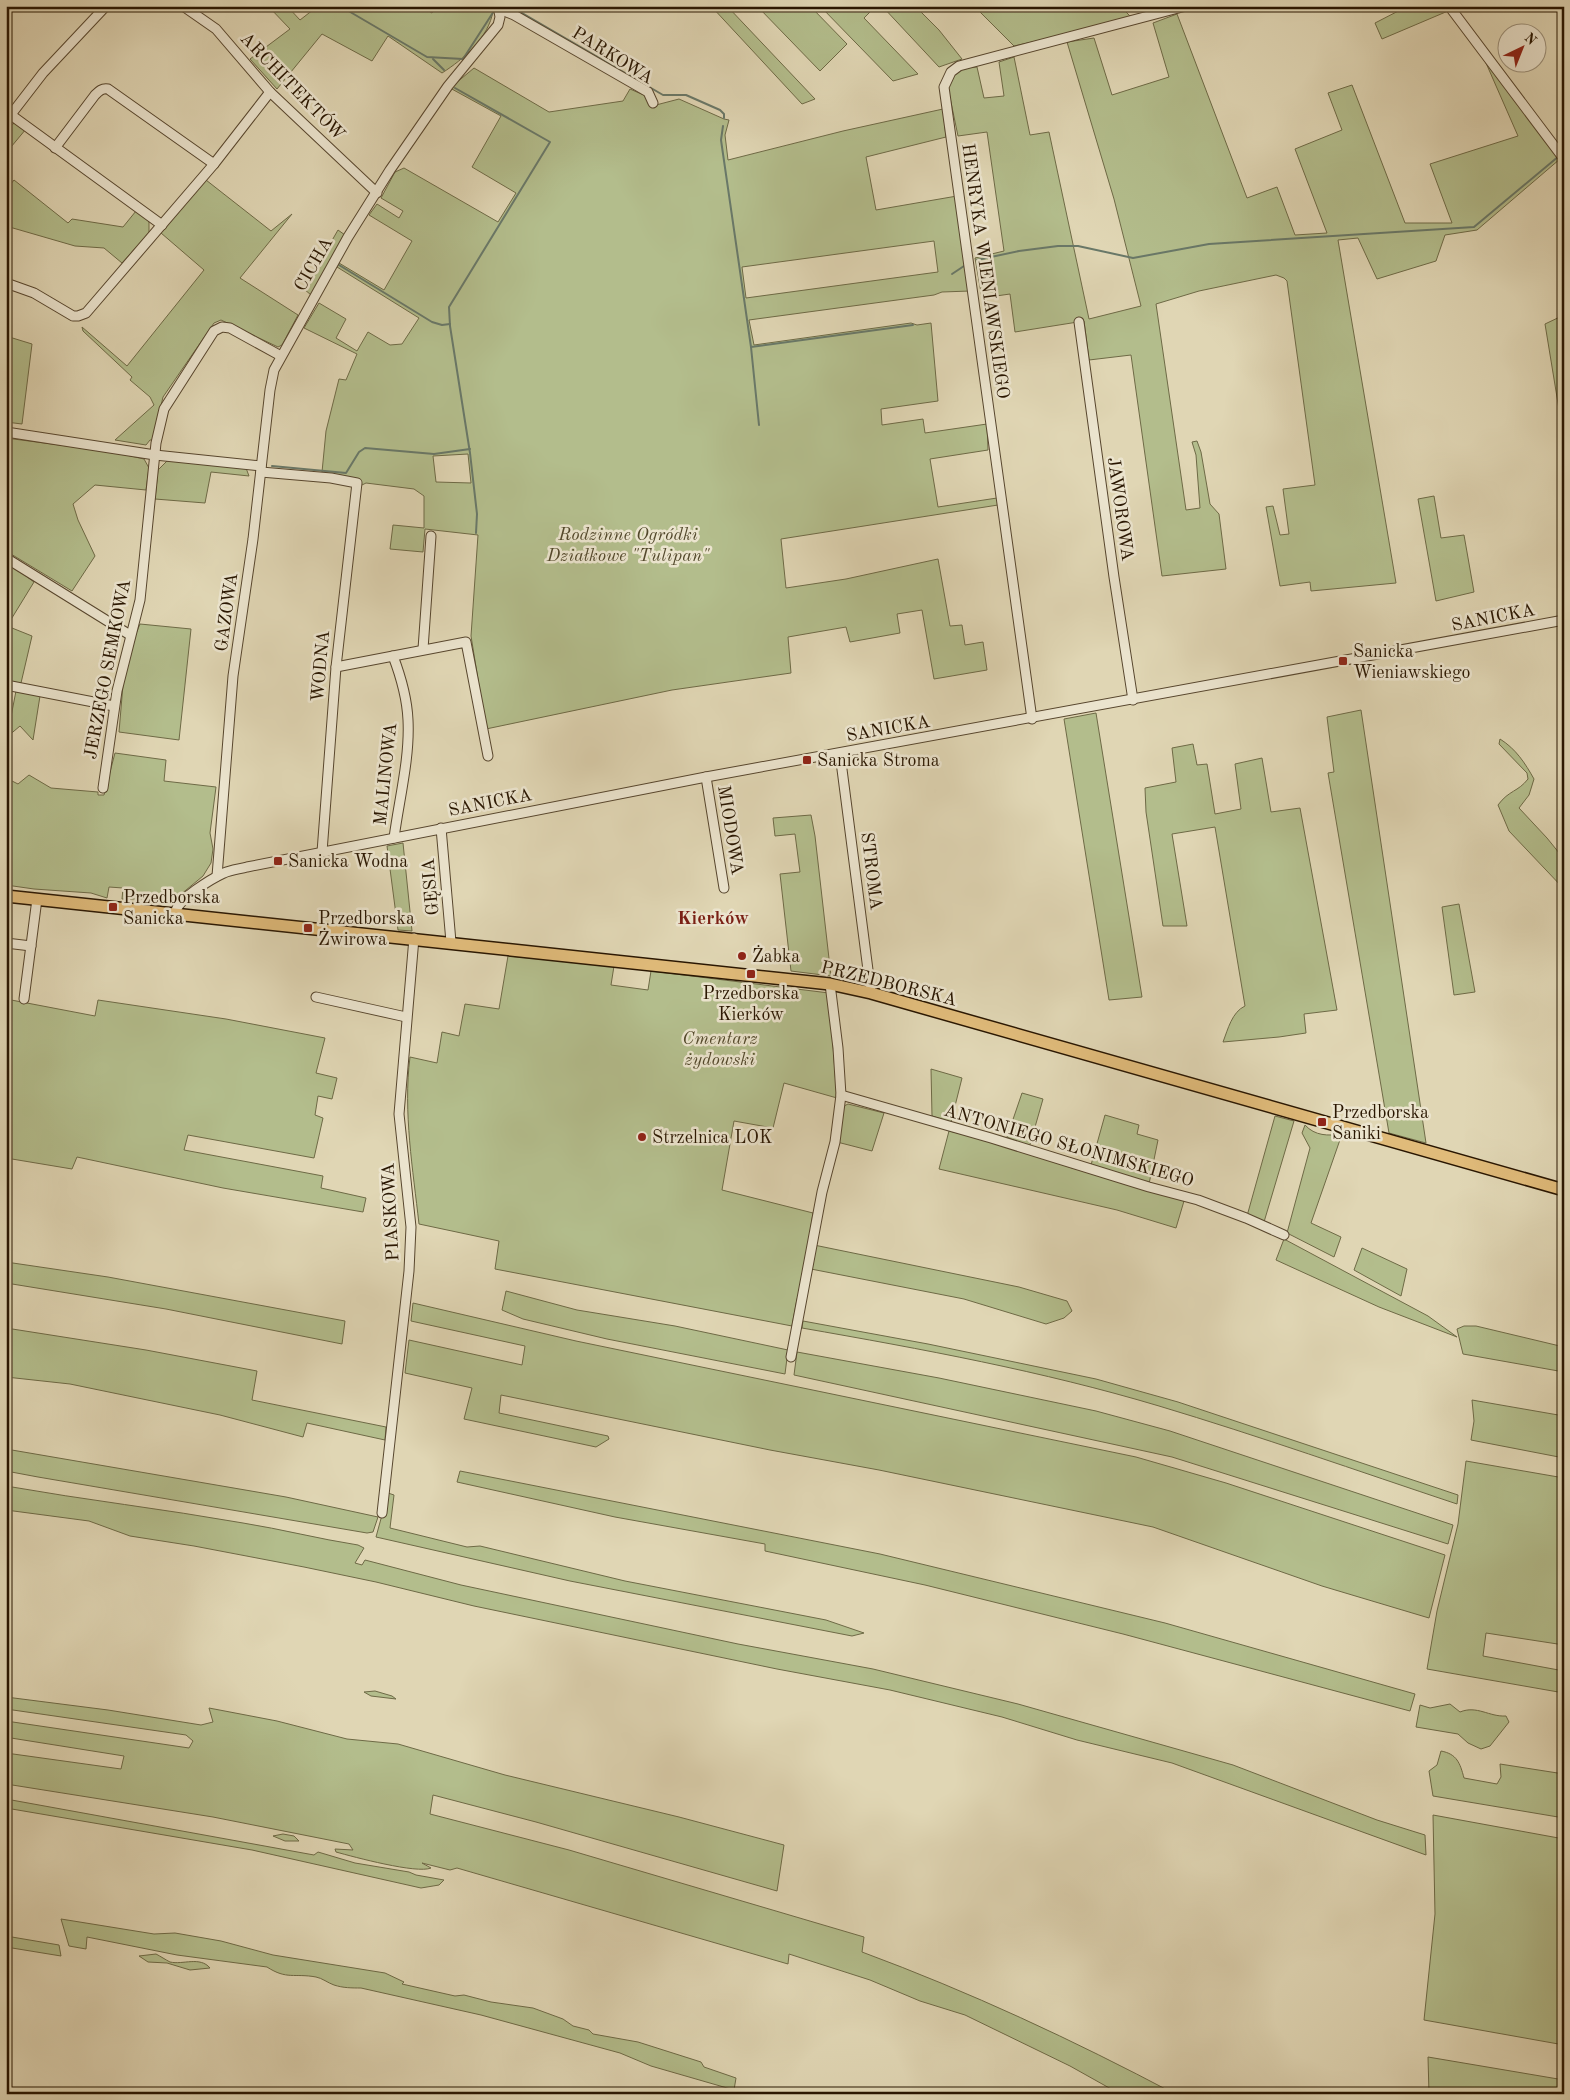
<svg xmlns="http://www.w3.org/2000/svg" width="1570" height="2100" font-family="'Old Standard TT',serif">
	<rect width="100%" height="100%" fill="#e0d6b4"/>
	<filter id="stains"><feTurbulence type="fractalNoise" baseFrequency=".004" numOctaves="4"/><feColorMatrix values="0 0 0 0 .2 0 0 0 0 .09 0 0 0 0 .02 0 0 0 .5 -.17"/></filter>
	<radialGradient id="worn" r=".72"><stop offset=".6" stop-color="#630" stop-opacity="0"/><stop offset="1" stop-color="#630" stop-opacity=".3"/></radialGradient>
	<!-- green -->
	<g fill="#b3bd8c" stroke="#6e6a46" fill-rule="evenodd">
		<path d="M 268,6 L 287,6 L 300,20 L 318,6 L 420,6 L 432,13 L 436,6 L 489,6 L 493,11 C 489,37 464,59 442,73 L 388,36 L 372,61 L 322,34 L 277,89 L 250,59 L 290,29 Z"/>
		<polygon points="711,6 727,6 815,99 802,104"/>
		<polygon points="757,6 810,6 847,44 820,71"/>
		<polygon points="820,6 876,6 864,18 918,74 893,81"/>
		<polygon points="882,6 915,6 939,30 962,59 939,67"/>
		<polygon points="974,6 1120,6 1131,17 1064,35 1014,46"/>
		<polygon points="1408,6 1444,6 1448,11 1382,39 1375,23"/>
		<polygon points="1177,14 1247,198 1277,187 1295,235 1327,233 1295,149 1342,130 1328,93 1352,85 1405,223 1452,223 1430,164 1518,136 1486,63 1560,159 1477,230 1445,235 1436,261 1377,279 1358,238 1338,240 1396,583 1311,591 1310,582 1280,586 1266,507 1273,506 1280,535 1289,534 1283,489 1315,485 1287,281 1284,278 1276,275 1199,291 1156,304 1186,510 1200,508 1196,455 1192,442 1197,441 1201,452 1210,504 1219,514 1226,569 1162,576 1131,355 1089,360 1084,321 1015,332 1010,294 982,298 975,258 1004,251 987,132 958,136 948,88 951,78 963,68 977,67 984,98 1004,96 999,62 1014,57 1030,135 1049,132 1089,319 1141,306 1114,199 1067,42 1094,38 1112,95 1169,77 1153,23"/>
		<path d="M 474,68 L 549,112 L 623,101 L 630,89 L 646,96 L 656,105 L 679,99 L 724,119 L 729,120 L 725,135 L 728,160 L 843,131 L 943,109 L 946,137 L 866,157 L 876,210 L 957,196 L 970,291 L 942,292 L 934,295 L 749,320 L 754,345 L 911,323 L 917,325 L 931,323 L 938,401 L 881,409 L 882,425 L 923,419 L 925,433 L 987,424 L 988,450 L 930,459 L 938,507 L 997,498 L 998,505 L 781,539 L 786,588 L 846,579 L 938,559 L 950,626 L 962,625 L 965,645 L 983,642 L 987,670 L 934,679 L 922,610 L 897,614 L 900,633 L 850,642 L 846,627 L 788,637 L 791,673 L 672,690 L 486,729 L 471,636 L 478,535 L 425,529 L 423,552 L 390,549 L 393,525 L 424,528 L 424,496 L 414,489 L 366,483 L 362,485 L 358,480 L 322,472 L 326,431 L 339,379 L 346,380 L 357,354 L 304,328 L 319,303 L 346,319 L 336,338 L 357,351 L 368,332 L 390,345 L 402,344 L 419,318 L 337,267 L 339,263 L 384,290 L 412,241 L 369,215 L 377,204 L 399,218 L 403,211 L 381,198 L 395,172 L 404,168 L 498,222 L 516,193 L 472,167 L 501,116 L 450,88 ZM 934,241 L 938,272 L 746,298 L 742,267 ZM 468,454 L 471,483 L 436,482 L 433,456 Z"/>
		<polygon points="15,123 26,129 6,153 6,127"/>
		<polygon points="14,180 68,223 72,219 123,227 136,211 149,221 149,233 122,263 104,248 75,246 6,226 6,190"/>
		<polygon points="206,180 271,231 292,214 240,278 298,315 282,345 278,347 221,320 214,323 163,397 153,440 150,440 146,445 115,440 154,405 150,397 130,380 132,377 83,331 82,327 127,366 204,270 161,233"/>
		<polygon points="338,230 345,235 311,295 304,289"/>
		<polygon points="1564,315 1564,440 1545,324"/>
		<polygon points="6,336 32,344 22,424 6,422"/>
		<polygon points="6,438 113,452 144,459 149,468 146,490 95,485 73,504 78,520 95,556 72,591 6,551"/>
		<polygon points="177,460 246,468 249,476 211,472 205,503 155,499 158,470 167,461"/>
		<polygon points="1434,496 1441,538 1464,535 1474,592 1436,601 1418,499"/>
		<polygon points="6,561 34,582 7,626 32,636 21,683 6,681"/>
		<polygon points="140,624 191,629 179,740 119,732 124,673 131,646"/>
		<polygon points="16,691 40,696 33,740 20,726 7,737"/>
		<polygon points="1361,710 1426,1143 1389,1133 1328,773 1334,772 1327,717"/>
		<polygon points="1096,713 1142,997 1109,1000 1064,719"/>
		<path d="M 1500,739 C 1516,749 1525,763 1534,779 L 1529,795 L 1519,808 L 1547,838 L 1564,859 L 1564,889 L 1509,831 L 1498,805 C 1509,790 1518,792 1528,779 L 1527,773 L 1499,744 Z"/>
		<path d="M 1193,744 L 1197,765 L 1207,764 L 1215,814 L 1241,809 L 1235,764 L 1262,758 L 1271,812 L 1300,808 L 1337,1010 L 1304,1014 L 1306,1033 L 1279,1037 L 1223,1042 C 1228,1029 1232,1012 1245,1006 L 1215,827 L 1172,834 L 1187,926 L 1163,926 L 1146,812 L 1145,788 L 1176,782 L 1172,748 Z"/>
		<polygon points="115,753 166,760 164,781 216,787 210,833 213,849 211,863 203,876 180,895 167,899 122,899 123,888 109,887 107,898 91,893 34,889 6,885 6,778 18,784 29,775 51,788 98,792 98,795 104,795"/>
		<polygon points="811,815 815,836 831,976 791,971 780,874 800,872 795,834 775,836 773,818"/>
		<polygon points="403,843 412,931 398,930 387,846"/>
		<polygon points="1459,904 1475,992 1454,995 1442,907"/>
		<path d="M 508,956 L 614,966 L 611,985 L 648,990 L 651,971 L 829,993 L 837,1098 L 784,1083 L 773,1128 L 734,1121 L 722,1190 L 813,1213 L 801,1291 L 797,1299 L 792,1326 L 495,1269 L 499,1241 L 419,1224 C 413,1170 403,1112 410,1057 L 437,1063 L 442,1032 L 459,1036 L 465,1004 L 499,1009 Z"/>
		<polygon points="6,999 95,1016 98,1000 226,1019 325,1038 316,1073 337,1078 332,1099 318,1096 315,1115 323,1118 314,1158 188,1135 184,1150 323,1176 321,1188 366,1198 363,1212 223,1188 77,1157 72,1169 6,1158"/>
		<polygon points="931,1069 962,1078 951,1122 932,1116"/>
		<polygon points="1022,1093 1043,1099 1029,1148 1007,1137"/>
		<polygon points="848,1104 884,1113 872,1151 837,1142 844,1106"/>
		<polygon points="1105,1115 1139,1125 1137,1134 1158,1140 1149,1184 1091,1165"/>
		<polygon points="1275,1116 1294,1121 1264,1222 1247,1216"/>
		<path d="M 1305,1125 C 1315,1136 1328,1136 1342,1134 L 1311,1223 L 1341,1237 L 1334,1257 L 1287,1233 L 1310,1148 L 1302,1133 Z"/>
		<polygon points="949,1131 1000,1143 1072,1168 1106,1176 1184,1201 1176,1228 1117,1210 939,1169"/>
		<polygon points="1284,1239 1428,1316 1457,1337 1379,1307 1276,1260"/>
		<polygon points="814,1245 1019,1287 1067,1301 1072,1311 1064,1318 1046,1324 964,1299 811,1269"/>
		<polygon points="1362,1248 1407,1269 1401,1296 1354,1270"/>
		<polygon points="6,1262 108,1277 345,1321 342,1344 166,1309 6,1283"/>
		<polygon points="506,1291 577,1310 675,1326 788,1350 785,1374 607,1339 523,1319 502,1310"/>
		<polygon points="413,1303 576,1341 1136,1457 1226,1483 1445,1555 1429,1618 1322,1586 1153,1527 879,1470 770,1450 501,1395 499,1413 608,1436 609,1439 596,1447 464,1419 472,1388 405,1373 409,1340 522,1365 525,1346 411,1321"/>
		<path d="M 803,1321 L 928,1344 L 1096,1379 L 1178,1402 L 1458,1495 L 1457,1504 C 1358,1471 1259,1436 1159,1406 C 1042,1371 922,1349 802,1328 Z"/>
		<polygon points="1464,1326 1476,1326 1564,1347 1564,1372 1463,1354 1457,1329"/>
		<polygon points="6,1328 146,1350 257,1371 252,1400 386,1427 385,1440 307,1423 303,1437 220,1415 70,1384 6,1377"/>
		<polygon points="797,1352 939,1378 1096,1411 1170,1431 1453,1525 1448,1544 1172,1457 794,1375"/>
		<polygon points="1472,1400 1564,1416 1564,1458 1471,1440 1474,1421"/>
		<polygon points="6,1449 286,1497 378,1517 373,1532 367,1533 38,1477 6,1471"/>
		<polygon points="1466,1461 1564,1478 1564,1645 1486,1633 1483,1656 1564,1671 1564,1693 1427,1669 1437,1611 1458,1524"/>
		<polygon points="460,1471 880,1554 1165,1623 1415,1694 1410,1711 1123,1634 925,1585 765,1551 765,1544 615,1517 457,1482"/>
		<path d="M 6,1486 C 85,1500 164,1509 243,1523 C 281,1529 319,1539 358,1545 L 364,1548 L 355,1563 L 362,1565 L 365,1560 L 461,1585 L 738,1644 L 873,1669 L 1018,1704 L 1233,1765 L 1377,1820 L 1425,1835 L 1426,1855 L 1172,1763 L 1077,1740 L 1002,1717 L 890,1690 L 777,1669 L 474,1606 L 376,1582 L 304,1567 L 194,1546 L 130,1536 L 89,1521 L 6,1510 Z"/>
		<polygon points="388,1493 394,1495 390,1528 467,1547 480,1546 625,1581 826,1620 864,1633 852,1636 570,1581 376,1537"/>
		<polygon points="375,1691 392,1696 396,1699 371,1696 364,1692"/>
		<path d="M 6,1697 L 108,1710 L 201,1725 L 213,1722 L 209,1708 L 277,1721 L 347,1739 L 398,1744 L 505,1775 L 679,1817 L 784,1845 L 777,1891 L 536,1822 L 433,1795 L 430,1814 L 569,1850 L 864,1937 L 862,1952 C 970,1992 1073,2040 1175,2094 L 1120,2094 L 1070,2066 L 965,2015 L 920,2001 L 870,1980 L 789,1954 L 788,1964 L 457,1868 L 450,1870 L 422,1863 L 431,1868 C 417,1874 354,1857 336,1852 L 335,1849 L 353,1850 L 349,1844 L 213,1817 L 6,1784 L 6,1753 L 121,1769 L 124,1756 L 11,1738 L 6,1737 L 6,1721 L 189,1748 L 193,1741 L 186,1735 L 6,1709 Z"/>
		<path d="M 1450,1704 L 1460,1712 C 1477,1705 1489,1717 1506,1716 L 1509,1722 L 1490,1746 L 1481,1749 L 1468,1743 L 1458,1734 L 1416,1727 L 1420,1705 L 1430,1708 Z"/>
		<path d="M 1441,1751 C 1457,1754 1460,1763 1464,1778 L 1497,1784 L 1501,1777 L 1500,1764 L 1564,1774 L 1564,1818 L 1433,1796 L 1429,1771 L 1437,1765 Z"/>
		<polygon points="6,1799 314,1855 318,1852 355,1863 409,1872 416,1875 444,1880 439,1885 421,1888 252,1850 6,1808"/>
		<polygon points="1433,1815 1564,1839 1564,2045 1424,2020 1435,1914"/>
		<polygon points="283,1834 294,1836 299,1841 285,1841 273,1836"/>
		<path d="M 61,1919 L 154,1934 L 175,1933 L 221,1941 L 273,1955 L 385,1973 L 404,1982 L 402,1984 L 455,1996 L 464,1995 L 491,2002 L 533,2008 L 563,2019 L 573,2026 L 589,2030 L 593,2034 L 638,2042 L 701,2062 L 704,2067 L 736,2078 L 734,2090 L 651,2066 L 620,2053 L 481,2015 L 361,1988 C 352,1988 343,1988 334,1985 C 328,1983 322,1978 316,1977 C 294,1973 287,1980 267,1967 L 177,1955 L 87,1937 L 86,1949 L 69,1946 Z"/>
		<polygon points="6,1936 59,1945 61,1956 6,1947"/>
		<path d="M 156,1954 C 160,1956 166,1960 170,1962 C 183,1965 200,1956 210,1968 L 190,1970 L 167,1963 L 148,1962 L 139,1956 Z"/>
		<polygon points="1428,2057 1564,2080 1564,2094 1429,2094"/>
	</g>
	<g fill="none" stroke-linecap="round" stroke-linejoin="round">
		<!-- stream -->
		<g stroke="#697868" stroke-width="2">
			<polyline points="340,6 427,57 463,59 494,11"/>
			<polyline points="510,6 663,95 686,95 720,110 724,114 724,118"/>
			<polyline points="433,59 444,70"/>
			<polyline points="455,88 550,142 449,307 450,326 470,453 477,514 476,533"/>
			<polyline points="723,126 721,140 751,347 759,425"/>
			<polyline points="977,260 1019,251 1058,246 1078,246 1133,258 1209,244 1474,227 1559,156"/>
			<polyline points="339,265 432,322 442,325 450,324"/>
			<polyline points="952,274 967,264"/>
			<polyline points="751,347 913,325"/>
			<polyline points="272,466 346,473 359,452 365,448 434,454 470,449"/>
		</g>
		<defs>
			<g id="minor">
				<polyline points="183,6 216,29 270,92 377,193"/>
				<polyline points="1449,6 1564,159"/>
				<polyline points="499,9 514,15 648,92 653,103"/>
				<polyline points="11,115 162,225"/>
				<polyline points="6,121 43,73 106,6"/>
				<path d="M 55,148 L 95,95 C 99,91 102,88 108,89 L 214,164"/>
				<polyline points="6,283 34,293 73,316 78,316 86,313 214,164 270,92"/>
				<polyline points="1079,322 1114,577 1133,700"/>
				<polyline points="6,432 155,455 261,466"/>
				<polyline points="261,472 331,478 357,483 336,667 322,852"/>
				<polyline points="6,558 130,635"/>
				<polyline points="423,649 431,536"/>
				<path d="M 393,656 C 401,677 407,697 408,720 C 410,758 399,800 394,838"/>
				<polyline points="336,667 466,642 488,756"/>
				<polyline points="6,685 114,706"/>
				<path d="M 1032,719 C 1002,508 975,297 944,87 L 951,72 L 959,66 L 1186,6"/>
				<polyline points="840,754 871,993"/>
				<polyline points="706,777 724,888"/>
				<polyline points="103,788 117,691 140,600 156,443 164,409 214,331 222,327 230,328 281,356"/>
				<polyline points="441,828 451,942"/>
				<polyline points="217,876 233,676 253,539 270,390 274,370 348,237 390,170 448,86 498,25 500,17 498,6"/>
				<path d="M 175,913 C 178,899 211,879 224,873 C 231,870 240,869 247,867 L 706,777 L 1564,620"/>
				<polyline points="6,943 31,946"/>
				<polyline points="316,997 406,1017"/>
				<polyline points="24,999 37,899"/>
				<polyline points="841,1095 991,1138 1149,1187 1198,1200 1246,1218 1284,1235"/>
				<polyline points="791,1357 822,1192 835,1142 841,1095 838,1048 830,984"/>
				<polyline points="382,1513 409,1271 411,1227 399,1114 414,938"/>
			</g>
			<polyline id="major" points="6,896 830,984 871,993 1564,1190"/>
		</defs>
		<!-- minor casing -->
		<use href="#minor" stroke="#57462e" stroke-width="11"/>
		<!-- major casing -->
		<use href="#major" stroke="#291601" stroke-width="14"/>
		<!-- minor -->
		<use href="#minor" stroke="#ebe4ce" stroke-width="9"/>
		<!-- major -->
		<use href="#major" stroke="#e0bb7a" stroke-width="11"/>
	</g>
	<!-- markers -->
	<g fill="#8f2418" stroke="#ebe4ce" stroke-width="2">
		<rect x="1338" y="656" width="10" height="10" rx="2.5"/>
		<rect x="802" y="755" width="10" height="10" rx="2.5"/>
		<rect x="273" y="856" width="10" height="10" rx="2.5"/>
		<rect x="108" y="902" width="10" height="10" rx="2.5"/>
		<rect x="303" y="923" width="10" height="10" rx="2.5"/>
		<circle cx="742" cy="956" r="5"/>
		<rect x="746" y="969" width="10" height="10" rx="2.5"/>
		<rect x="1317" y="1117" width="10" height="10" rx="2.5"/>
		<circle cx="642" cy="1137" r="5"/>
	</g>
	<g text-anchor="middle" stroke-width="5" stroke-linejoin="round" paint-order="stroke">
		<!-- street labels -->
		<g font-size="18" fill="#291601" stroke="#ebe4ce">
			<text transform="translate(613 55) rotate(32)" y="6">PARKOWA</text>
			<text transform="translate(293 86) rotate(46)" y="6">ARCHITEKTÓW</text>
			<text transform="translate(313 264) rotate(-60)" y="6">CICHA</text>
			<text transform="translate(986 271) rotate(82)" y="6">HENRYKA WIENIAWSKIEGO</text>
			<text transform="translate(1121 509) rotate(82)" y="6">JAWOROWA</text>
			<text transform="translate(226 612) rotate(-82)" y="6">GAZOWA</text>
			<text transform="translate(1493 617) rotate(-11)" y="6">SANICKA</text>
			<text transform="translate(320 666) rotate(-85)" y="6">WODNA</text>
			<text transform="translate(107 669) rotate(-79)" y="6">JERZEGO SEMKOWA</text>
			<text transform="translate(888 728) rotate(-10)" y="6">SANICKA</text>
			<text transform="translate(385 774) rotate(-84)" y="6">MALINOWA</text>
			<text transform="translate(490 802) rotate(-11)" y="6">SANICKA</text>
			<text transform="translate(731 830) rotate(81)" y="6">MIODOWA</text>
			<text transform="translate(872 871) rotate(83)" y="6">STROMA</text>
			<text transform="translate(430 887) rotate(-95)" y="6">GĘSIA</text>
			<text transform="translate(889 983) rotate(14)" y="6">PRZEDBORSKA</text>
			<text transform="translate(1069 1145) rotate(16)" y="6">ANTONIEGO SŁONIMSKIEGO</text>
			<text transform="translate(390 1212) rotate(-93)" y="6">PIASKOWA</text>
		</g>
		<!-- park labels -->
		<g font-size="18" font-style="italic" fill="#52482b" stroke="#ebe4ce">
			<text x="628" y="540">Rodzinne Ogródki<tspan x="628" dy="21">Działkowe "Tulipan"</tspan></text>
			<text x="720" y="1044">Cmentarz<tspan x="720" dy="21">żydowski</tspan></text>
		</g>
		<!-- poi labels -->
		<g font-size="18" fill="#291601" stroke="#ebe4ce" text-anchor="start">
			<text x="1353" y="657">Sanicka<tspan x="1353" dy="21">Wieniawskiego</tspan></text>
			<text x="817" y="766">Sanicka Stroma</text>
			<text x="288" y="867">Sanicka Wodna</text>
			<text x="123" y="903">Przedborska<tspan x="123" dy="21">Sanicka</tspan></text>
			<text x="318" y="924">Przedborska<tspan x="318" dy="21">Żwirowa</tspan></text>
			<text x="752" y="962">Żabka</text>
			<text x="751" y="999" text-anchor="middle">Przedborska<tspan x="751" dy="21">Kierków</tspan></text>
			<text x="1332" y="1118">Przedborska<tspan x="1332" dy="21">Saniki</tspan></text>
			<text x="652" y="1143">Strzelnica LOK</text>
		</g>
		<!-- neighbourhood labels -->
		<g font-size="19" font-weight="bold" fill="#7a1f14" stroke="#ebe4ce">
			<text x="713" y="924">Kierków</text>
		</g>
	</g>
	<!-- margin -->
	<rect width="1570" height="2100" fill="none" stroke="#e0d6b4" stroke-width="25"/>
	<rect x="8" y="8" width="1555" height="2085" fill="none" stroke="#291601" stroke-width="2.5"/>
	<rect x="12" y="12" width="1545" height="2075" fill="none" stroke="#291601"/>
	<!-- north arrow -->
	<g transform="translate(1522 48) rotate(43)"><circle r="24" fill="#ebe4ce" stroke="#9d927c"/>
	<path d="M0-4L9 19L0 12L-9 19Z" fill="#8f2418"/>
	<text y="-8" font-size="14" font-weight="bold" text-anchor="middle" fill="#291601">N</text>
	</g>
	<rect width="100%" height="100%" filter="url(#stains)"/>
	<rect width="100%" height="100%" fill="url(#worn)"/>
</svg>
